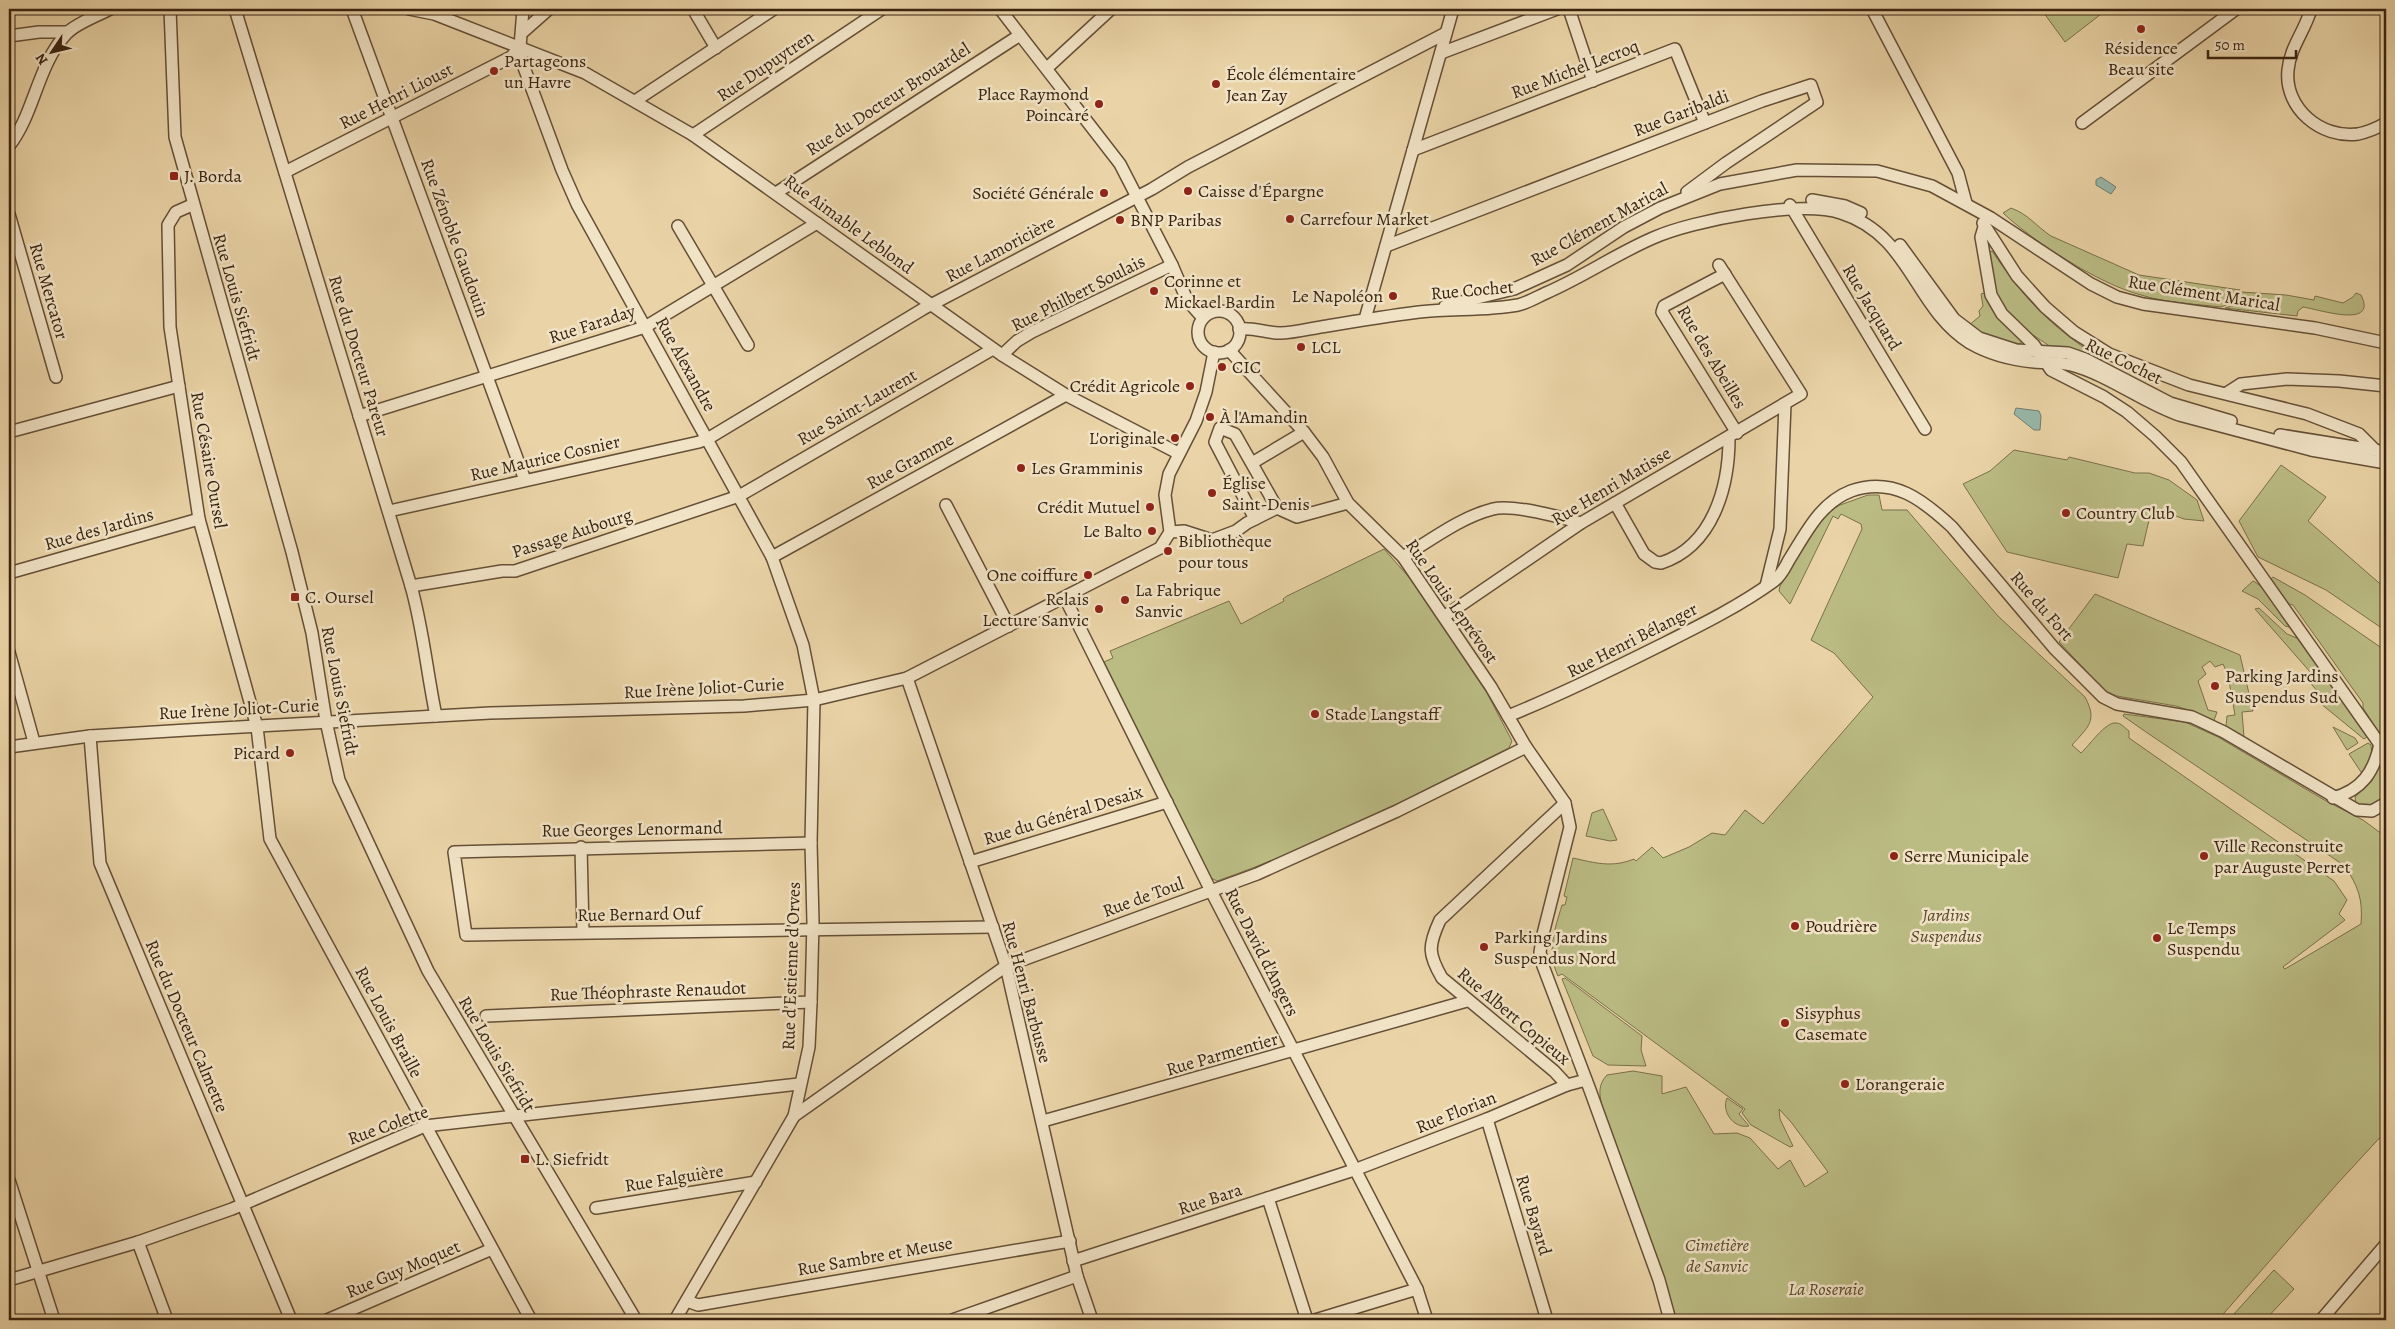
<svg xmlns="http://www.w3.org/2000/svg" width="2395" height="1329" font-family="Alegreya,serif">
	<rect width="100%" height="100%" fill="#ead4a7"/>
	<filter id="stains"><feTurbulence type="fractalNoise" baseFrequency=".004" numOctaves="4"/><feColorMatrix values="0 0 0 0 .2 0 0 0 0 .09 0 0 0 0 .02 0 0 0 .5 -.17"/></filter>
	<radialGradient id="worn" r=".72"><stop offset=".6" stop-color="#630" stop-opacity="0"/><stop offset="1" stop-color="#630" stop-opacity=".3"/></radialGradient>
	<!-- green -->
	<g fill="#bbbc84" stroke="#7a704a">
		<polygon points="2041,9 2092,9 2095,13 2101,9 2105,11 2065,42"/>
		<path d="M 2011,208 C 2028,214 2036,226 2051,236 L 2139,275 L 2240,290 L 2229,296 L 2233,302 L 2221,307 C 2195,304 2166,303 2141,295 C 2099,284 2034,242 2003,213 Z"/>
		<path d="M 1992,251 C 2025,300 2050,326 2101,359 L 2100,361 L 2051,347 L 2030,333 L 2004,309 L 1995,292 L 1988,253 Z"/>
		<path d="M 2241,292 L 2286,295 L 2314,300 L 2315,296 L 2343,303 L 2353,297 L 2356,293 L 2361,295 C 2378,329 2321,310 2303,307 L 2298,311 L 2297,316 L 2225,308 L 2239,304 L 2232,297 Z"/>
		<path d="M 1984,293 C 1990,313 2007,327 2022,341 L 2020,344 L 1998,340 L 1968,326 L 1980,316 L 1979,311 L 1983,306 L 1981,294 Z"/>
		<polygon points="2014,450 2067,460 2069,457 2135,473 2149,473 2169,480 2197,500 2204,521 2184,519 2152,507 2143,546 2127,544 2118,578 2007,552 1963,484 1990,471"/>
		<polygon points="2281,465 2326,497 2308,521 2386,589 2386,631 2326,590 2258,557 2239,521"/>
		<path d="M 1868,495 L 1879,495 L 1882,510 L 1907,510 L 1998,616 L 2085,697 C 2098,721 2088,727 2072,745 L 2081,753 C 2088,747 2106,721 2116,723 C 2121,723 2125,728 2129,731 L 2129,738 L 2334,881 L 2347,900 L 2339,914 L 2345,920 L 2283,967 L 2285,969 L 2361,924 C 2363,898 2358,887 2345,866 L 2146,732 L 2123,716 L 2124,714 L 2185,722 L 2218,737 L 2326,801 L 2363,820 L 2386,837 L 2386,1131 L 2337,1184 L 2218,1320 L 1676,1320 L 1665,1282 L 1602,1106 C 1599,1093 1598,1085 1607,1075 L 1633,1071 L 1662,1076 L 1662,1094 L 1686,1087 L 1714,1134 L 1737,1133 L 1750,1138 L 1778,1169 L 1790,1160 L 1805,1187 L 1828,1172 L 1791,1122 L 1779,1109 L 1780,1119 L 1793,1146 L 1790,1147 L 1751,1125 L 1742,1113 L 1745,1109 L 1562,974 L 1558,976 C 1546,951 1555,929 1562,905 L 1565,905 L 1567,897 L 1564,896 L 1573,858 C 1595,863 1612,868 1634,859 L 1636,861 L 1652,847 L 1663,858 L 1689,847 L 1712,833 L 1725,835 L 1745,810 L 1763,824 L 1873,697 L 1834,653 L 1811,640 L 1862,529 L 1861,524 L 1841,514 L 1838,519 L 1833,516 L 1790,604 L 1779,591 L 1780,586 L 1825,514 L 1840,505 Z"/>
		<path d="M 1384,549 L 1414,583 L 1487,693 L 1512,741 L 1509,748 C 1414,795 1318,846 1217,881 L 1211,878 L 1104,662 L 1113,658 L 1110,651 L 1229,601 L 1241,624 L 1284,601 L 1283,599 L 1287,596 Z"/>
		<polygon points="2273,577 2305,595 2386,651 2386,743 2363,708 2363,703 2293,605 2289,604 2271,579"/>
		<path d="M 2253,581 C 2262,584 2288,618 2289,627 L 2285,626 L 2258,599 L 2242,591 Z"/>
		<polygon points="2095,594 2240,655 2253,711 2242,712 2244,737 2226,726 2227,716 2235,715 2228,675 2223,664 2215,667 2210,661 2202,667 2206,674 2198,681 2208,710 2217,712 2213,723 2200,718 2200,714 2176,706 2117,696 2105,691 2059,642"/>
		<polygon points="2259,608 2287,634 2299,639 2367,737 2364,739 2320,703 2325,700 2306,678 2311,673 2255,609"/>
		<polygon points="2333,727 2355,738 2358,743 2347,750"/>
		<polygon points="2368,743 2371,745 2372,755 2363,775 2349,754"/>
		<polygon points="2381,759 2386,765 2386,797 2370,807 2356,804 2355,797 2372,781"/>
		<polygon points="1603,809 1617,840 1610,841 1586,836 1592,813"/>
		<polygon points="1565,978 1642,1036 1641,1050 1646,1066 1608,1065 1593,1056 1562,979"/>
		<path d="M 1727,1098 L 1743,1109 L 1739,1114 L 1749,1126 C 1734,1129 1721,1112 1727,1098 Z"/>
		<polygon points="2274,1270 2294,1289 2265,1320 2239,1320 2233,1315"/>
	</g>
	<!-- water -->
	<g fill="#98b8ab" stroke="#727c6d">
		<polygon points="2101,177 2116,187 2111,194 2096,185 2096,180"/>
		<polygon points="2016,408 2039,411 2041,416 2040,430 2034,430 2014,414"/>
	</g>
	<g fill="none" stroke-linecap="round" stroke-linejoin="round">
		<defs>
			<g id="minor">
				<polyline points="170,9 175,137 292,552 312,633 326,721 339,780 428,971 636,1320"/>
				<path d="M 235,9 L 411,586 C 423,628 427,673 436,716"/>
				<polyline points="352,9 525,480"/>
				<polyline points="409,9 434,14 585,73 693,135 1002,355 1066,395 1178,453"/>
				<polyline points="523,9 520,47 522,62 562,170 577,204 772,557 803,645 814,700 811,843 813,922 811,1002 809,1047 794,1116 675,1320"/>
				<polyline points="693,9 716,48"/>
				<polyline points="1000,9 1120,164 1172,265 1187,300 1203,318"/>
				<polyline points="1569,9 1593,81"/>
				<polyline points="1872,9 1958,173 1966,203"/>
				<path d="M 2311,9 C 2305,31 2290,47 2288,70 C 2284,108 2321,139 2358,134 C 2368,132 2377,128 2386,123"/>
				<polyline points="523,32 549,9"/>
				<polyline points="9,36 39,32 68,32"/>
				<polyline points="1441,53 1557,9"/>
				<polyline points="1047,68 1111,9"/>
				<polyline points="635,101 774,9"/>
				<polyline points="2082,123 2236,9"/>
				<polyline points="693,135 882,9"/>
				<path d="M 9,146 C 35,113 37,65 67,33 C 77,23 97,16 110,9"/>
				<polyline points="1413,150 1675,49 1705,123"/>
				<polyline points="285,172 511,57 520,47"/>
				<polyline points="776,193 1020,35"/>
				<polyline points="1812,200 1845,206 1861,213"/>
				<polyline points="192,205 176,212 168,225 170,327 199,519 257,727 270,839 531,1320"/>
				<polyline points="1790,205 1925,429"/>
				<polyline points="9,214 56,377"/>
				<polyline points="1983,223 2017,276 2045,307 2074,332 2109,354 2189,385 2307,414 2359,434 2374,449"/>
				<polyline points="678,226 748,345"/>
				<polyline points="1984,227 1981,237 1991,295 2002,314 2034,345 2051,370 2104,397 2127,412 2155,436 2181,462 2386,753"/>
				<polyline points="1900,245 1954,319 1979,338 2016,350 2068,353 2085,359 2170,403 2231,421"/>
				<polyline points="1386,246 1762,101 1811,85 1817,102 1726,163 1687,192"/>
				<polyline points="1725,274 1664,306 1662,312 1737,433"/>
				<polyline points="1445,306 1514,289 1567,265 1624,227 1660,208 1720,184 1797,170 1877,171 1932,186 1991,218 2091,284 2117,297 2143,304 2315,328 2386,343"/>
				<circle cx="1219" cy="332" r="21"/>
				<polyline points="1365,319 1453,9"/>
				<path d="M 1239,329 C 1254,327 1266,333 1280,333 C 1295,333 1312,328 1327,326 C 1357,321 1388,316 1419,312 C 1452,308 1485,311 1518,305 C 1527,303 1537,297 1546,293 C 1583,277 1616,254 1653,238 C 1693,220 1800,200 1841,213 C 1911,235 1914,308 1970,343 C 1989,354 2012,360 2034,362 C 2046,363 2059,362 2071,365 C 2109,375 2142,402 2179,415 L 2311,450 L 2386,463"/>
				<polyline points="1229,350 1304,432 1323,457 1348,503 1403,557 1491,687 1526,747 1565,803 1570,827 1543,934 1540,952 1543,966 1590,1090 1659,1280 1670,1320"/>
				<polyline points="1002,355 1017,341 1032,332 1172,265"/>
				<polyline points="2227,393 2241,384 2287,379 2339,381 2386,386"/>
				<polyline points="359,416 645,327 817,223"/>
				<polyline points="9,432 179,386"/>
				<polyline points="2280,435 2386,452"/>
				<polyline points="1252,463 1304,432"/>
				<path d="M 1615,503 L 1644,554 L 1655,562 L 1661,563 C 1713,546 1729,487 1729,438"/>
				<polyline points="946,505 1009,626"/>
				<polyline points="1277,508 1297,517 1348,503"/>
				<polyline points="389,511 699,442 709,438 923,309 1152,189 1188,167 1446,33"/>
				<polyline points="1255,519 1215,442 1220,428 1235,434 1277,508"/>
				<polyline points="1170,532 1184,531 1212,540 1236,531 1247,523 1277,508"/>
				<polyline points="772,557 1066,395"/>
				<path d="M 1403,557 C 1431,540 1461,517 1493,509 C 1512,504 1561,517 1581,523"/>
				<polyline points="9,573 199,519"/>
				<polyline points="411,586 502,571 515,571 739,496 993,349"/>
				<polyline points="1766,586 1780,529 1785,404"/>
				<polyline points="1065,598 1211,891 1417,1289 1427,1320"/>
				<polyline points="1445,616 1581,523 1801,394 1719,265"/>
				<polyline points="9,652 34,742"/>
				<polyline points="907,678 1006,966 1077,1276 1092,1320"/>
				<path d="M 1508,716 C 1560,695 1609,671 1659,646 C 1699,626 1738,607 1774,581 C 1781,576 1785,567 1789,560 C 1806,533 1820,503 1851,491 C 1893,476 1923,500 1952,527 L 2054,648 L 2103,697 L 2117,704 L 2192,717 L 2224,732 L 2357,810 L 2372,811 L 2386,803"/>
				<polyline points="90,736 100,863 291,1320"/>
				<polyline points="9,747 90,736 187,730 490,713 744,706 814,700 907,678 1160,548 1170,532 1165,495 1169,474 1196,421 1206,392 1214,352"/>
				<path d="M 2333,798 C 2362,790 2374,772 2380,744"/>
				<path d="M 1565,803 L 1440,920 C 1428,946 1428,954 1442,978 L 1554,1071 L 1567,1085 L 1586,1080"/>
				<polyline points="811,843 454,852 466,935 993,927"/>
				<polyline points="581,847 583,932"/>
				<polyline points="970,862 1167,802"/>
				<polyline points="486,1016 811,1002"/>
				<polyline points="794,1116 1006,966 1257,874 1397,811 1526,747"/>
				<polyline points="1487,1119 1547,1320"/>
				<polyline points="1043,1121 1467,1001"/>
				<polyline points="9,1180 54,1320"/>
				<polyline points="1268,1198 1307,1320"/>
				<polyline points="596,1208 756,1182"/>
				<polyline points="138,1242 167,1320"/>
				<polyline points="1073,1261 1357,1169 1487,1119 1567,1085"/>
				<polyline points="9,1280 138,1242 232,1209 425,1126 799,1084"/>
				<polyline points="687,1301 698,1305 1070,1241"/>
				<polyline points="327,1320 492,1249"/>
				<polyline points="952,1320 1077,1276"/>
				<polyline points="1315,1320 1417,1289"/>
				<polyline points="2321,1320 2386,1244"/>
			</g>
		</defs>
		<!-- minor casing -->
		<use href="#minor" stroke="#654f36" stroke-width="14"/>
		<!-- minor -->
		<use href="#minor" stroke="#f1e3c6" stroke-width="11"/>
	</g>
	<!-- markers -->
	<g fill="#8f2418" stroke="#f1e3c6" stroke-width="2">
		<circle cx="2141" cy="29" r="5"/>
		<circle cx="494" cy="71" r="5"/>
		<circle cx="1216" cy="84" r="5"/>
		<circle cx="1099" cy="104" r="5"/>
		<rect x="169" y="171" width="10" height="10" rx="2.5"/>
		<circle cx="1188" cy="191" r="5"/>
		<circle cx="1104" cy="193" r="5"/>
		<circle cx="1290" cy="219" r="5"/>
		<circle cx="1120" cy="220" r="5"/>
		<circle cx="1154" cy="291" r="5"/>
		<circle cx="1393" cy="296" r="5"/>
		<circle cx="1301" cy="347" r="5"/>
		<circle cx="1222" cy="367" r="5"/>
		<circle cx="1190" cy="386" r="5"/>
		<circle cx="1210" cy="417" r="5"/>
		<circle cx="1175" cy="438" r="5"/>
		<circle cx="1021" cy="468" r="5"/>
		<circle cx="1212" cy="493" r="5"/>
		<circle cx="1150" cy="507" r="5"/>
		<circle cx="2066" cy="513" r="5"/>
		<circle cx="1152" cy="531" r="5"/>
		<circle cx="1168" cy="551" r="5"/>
		<circle cx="1088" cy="575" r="5"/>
		<rect x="290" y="592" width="10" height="10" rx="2.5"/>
		<circle cx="1125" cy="600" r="5"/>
		<circle cx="1099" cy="609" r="5"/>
		<circle cx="2215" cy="686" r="5"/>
		<circle cx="1315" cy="714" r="5"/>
		<circle cx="290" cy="753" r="5"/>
		<circle cx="1894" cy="856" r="5"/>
		<circle cx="2204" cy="856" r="5"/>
		<circle cx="1795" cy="926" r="5"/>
		<circle cx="2157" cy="938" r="5"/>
		<circle cx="1484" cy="947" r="5"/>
		<circle cx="1785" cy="1023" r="5"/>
		<circle cx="1845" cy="1084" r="5"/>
		<rect x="520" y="1154" width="10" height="10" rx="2.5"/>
	</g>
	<g text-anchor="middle" stroke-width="5" stroke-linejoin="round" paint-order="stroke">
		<!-- poi labels -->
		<g font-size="18" fill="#392310" stroke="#f1e3c6" text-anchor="start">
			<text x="2141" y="54" text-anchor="middle">Résidence<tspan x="2141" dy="21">Beau site</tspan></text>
			<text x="504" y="67">Partageons<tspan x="504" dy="21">un Havre</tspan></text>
			<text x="1226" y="80">École élémentaire<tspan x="1226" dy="21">Jean Zay</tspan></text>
			<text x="1089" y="100" text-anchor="end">Place Raymond<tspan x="1089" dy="21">Poincaré</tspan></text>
			<text x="184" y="182">J. Borda</text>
			<text x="1198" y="197">Caisse d'Épargne</text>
			<text x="1094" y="199" text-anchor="end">Société Générale</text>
			<text x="1300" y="225">Carrefour Market</text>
			<text x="1130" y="226">BNP Paribas</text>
			<text x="1164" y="287">Corinne et<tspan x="1164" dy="21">Mickael Bardin</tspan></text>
			<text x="1383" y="302" text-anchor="end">Le Napoléon</text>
			<text x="1311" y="353">LCL</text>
			<text x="1232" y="373">CIC</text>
			<text x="1180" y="392" text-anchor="end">Crédit Agricole</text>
			<text x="1220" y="423">À l'Amandin</text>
			<text x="1165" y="444" text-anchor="end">L'originale</text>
			<text x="1031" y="474">Les Gramminis</text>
			<text x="1222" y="489">Église<tspan x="1222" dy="21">Saint-Denis</tspan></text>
			<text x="1140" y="513" text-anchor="end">Crédit Mutuel</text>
			<text x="2076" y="519">Country Club</text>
			<text x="1142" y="537" text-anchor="end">Le Balto</text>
			<text x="1178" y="547">Bibliothèque<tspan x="1178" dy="21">pour tous</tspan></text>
			<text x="1078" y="581" text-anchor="end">One coiffure</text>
			<text x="1135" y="596">La Fabrique<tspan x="1135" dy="21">Sanvic</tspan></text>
			<text x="305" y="603">C. Oursel</text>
			<text x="1089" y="605" text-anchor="end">Relais<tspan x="1089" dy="21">Lecture Sanvic</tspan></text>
			<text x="2225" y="682">Parking Jardins<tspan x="2225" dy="21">Suspendus Sud</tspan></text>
			<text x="1325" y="720">Stade Langstaff</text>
			<text x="280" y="759" text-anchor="end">Picard</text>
			<text x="2214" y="852">Ville Reconstruite<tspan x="2214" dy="21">par Auguste Perret</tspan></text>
			<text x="1904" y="862">Serre Municipale</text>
			<text x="1805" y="932">Poudrière</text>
			<text x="2167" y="934">Le Temps<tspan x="2167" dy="21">Suspendu</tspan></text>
			<text x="1494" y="943">Parking Jardins<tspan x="1494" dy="21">Suspendus Nord</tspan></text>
			<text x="1795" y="1019">Sisyphus<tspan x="1795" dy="21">Casemate</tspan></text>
			<text x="1855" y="1090">L'orangeraie</text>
			<text x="535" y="1165">L. Siefridt</text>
		</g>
		<!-- street labels -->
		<g font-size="18" fill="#392310" stroke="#f1e3c6">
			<text transform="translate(765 66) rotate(-34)" y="6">Rue Dupuytren</text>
			<text transform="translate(1575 69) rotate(-21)" y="6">Rue Michel Lecroq</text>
			<text transform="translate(396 96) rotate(-27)" y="6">Rue Henri Lioust</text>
			<text transform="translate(888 99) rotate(-33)" y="6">Rue du Docteur Brouardel</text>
			<text transform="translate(1681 113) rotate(-21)" y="6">Rue Garibaldi</text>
			<text transform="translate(849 224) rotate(36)" y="6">Rue Aimable Leblond</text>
			<text transform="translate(1599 224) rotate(-29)" y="6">Rue Clément Marical</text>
			<text transform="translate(455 238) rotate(70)" y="6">Rue Zénoble Gaudouin</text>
			<text transform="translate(1000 249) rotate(-28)" y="6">Rue Lamoricière</text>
			<text transform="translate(1472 290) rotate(-5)" y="6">Rue Cochet</text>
			<text transform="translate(49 291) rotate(74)" y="6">Rue Mercator</text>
			<text transform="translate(1078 293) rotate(-27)" y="6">Rue Philbert Soulais</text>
			<text transform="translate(2204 293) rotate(9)" y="6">Rue Clément Marical</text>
			<text transform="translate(237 297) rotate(74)" y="6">Rue Louis Siefridt</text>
			<text transform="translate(1872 307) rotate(59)" y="6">Rue Jacquard</text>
			<text transform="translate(592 324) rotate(-18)" y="6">Rue Faraday</text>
			<text transform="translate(359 356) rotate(73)" y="6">Rue du Docteur Pareur</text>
			<text transform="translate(1712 357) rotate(59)" y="6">Rue des Abeilles</text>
			<text transform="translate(2124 361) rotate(26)" y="6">Rue Cochet</text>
			<text transform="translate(686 364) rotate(61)" y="6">Rue Alexandre</text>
			<text transform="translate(857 407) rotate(-30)" y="6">Rue Saint-Laurent</text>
			<text transform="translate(545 458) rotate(-13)" y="6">Rue Maurice Cosnier</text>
			<text transform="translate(209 460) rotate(80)" y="6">Rue Césaire Oursel</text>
			<text transform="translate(910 461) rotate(-29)" y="6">Rue Gramme</text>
			<text transform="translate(1611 486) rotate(-31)" y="6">Rue Henri Matisse</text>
			<text transform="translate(99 529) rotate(-16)" y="6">Rue des Jardins</text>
			<text transform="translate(572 533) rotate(-18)" y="6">Passage Aubourg</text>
			<text transform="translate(1452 601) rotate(55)" y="6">Rue Louis Leprévost</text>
			<text transform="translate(2042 606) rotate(49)" y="6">Rue du Fort</text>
			<text transform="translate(1632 640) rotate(-27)" y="6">Rue Henri Bélanger</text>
			<text transform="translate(704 688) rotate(-3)" y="6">Rue Irène Joliot-Curie</text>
			<text transform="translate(340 691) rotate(79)" y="6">Rue Louis Siefridt</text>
			<text transform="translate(239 709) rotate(-3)" y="6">Rue Irène Joliot-Curie</text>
			<text transform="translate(1063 815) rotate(-17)" y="6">Rue du Général Desaix</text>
			<text transform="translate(632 829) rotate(-1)" y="6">Rue Georges Lenormand</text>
			<text transform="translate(1143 897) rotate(-20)" y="6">Rue de Toul</text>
			<text transform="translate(639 914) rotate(-1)" y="6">Rue Bernard Ouf</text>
			<text transform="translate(1262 952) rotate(63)" y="6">Rue David d'Angers</text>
			<text transform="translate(791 966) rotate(-88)" y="6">Rue d'Estienne d'Orves</text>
			<text transform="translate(648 991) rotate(-2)" y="6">Rue Théophraste Renaudot</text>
			<text transform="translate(1027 992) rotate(75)" y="6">Rue Henri Barbusse</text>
			<text transform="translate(1514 1016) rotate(40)" y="6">Rue Albert Copieux</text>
			<text transform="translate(389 1022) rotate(62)" y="6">Rue Louis Braille</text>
			<text transform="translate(187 1026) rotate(67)" y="6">Rue du Docteur Calmette</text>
			<text transform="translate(497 1054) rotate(59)" y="6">Rue Louis Siefridt</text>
			<text transform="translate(1222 1054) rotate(-16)" y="6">Rue Parmentier</text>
			<text transform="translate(1456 1112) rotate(-22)" y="6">Rue Florian</text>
			<text transform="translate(388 1125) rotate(-20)" y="6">Rue Colette</text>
			<text transform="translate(674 1178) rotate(-9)" y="6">Rue Falguière</text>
			<text transform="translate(1210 1199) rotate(-18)" y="6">Rue Bara</text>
			<text transform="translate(1534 1215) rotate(73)" y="6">Rue Bayard</text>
			<text transform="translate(875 1256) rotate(-10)" y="6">Rue Sambre et Meuse</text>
			<text transform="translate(403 1269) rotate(-23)" y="6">Rue Guy Moquet</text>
		</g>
		<!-- park labels -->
		<g font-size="18" font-style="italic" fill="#5a492d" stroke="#f1e3c6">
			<text x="1946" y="921">Jardins<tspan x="1946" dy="21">Suspendus</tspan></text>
			<text x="1717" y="1251">Cimetière<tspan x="1717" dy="21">de Sanvic</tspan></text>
			<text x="1826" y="1295">La Roseraie</text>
		</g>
	</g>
	<!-- margin -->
	<rect width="2395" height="1329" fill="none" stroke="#ead4a7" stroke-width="30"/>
	<rect x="10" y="10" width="2375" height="1309" fill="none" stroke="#392310" stroke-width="2.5"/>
	<rect x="15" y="15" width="2365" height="1299" fill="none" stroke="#392310"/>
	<!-- north arrow -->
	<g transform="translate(52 52) rotate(235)" stroke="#f1e3c6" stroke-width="4" paint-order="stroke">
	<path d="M0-4L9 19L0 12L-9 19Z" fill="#392310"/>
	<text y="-8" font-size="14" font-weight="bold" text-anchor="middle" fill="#392310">N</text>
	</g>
	<!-- scale -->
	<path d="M2208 50v8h88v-8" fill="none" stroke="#392310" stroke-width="2.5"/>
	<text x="2215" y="50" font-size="15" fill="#392310" stroke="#f1e3c6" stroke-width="4" paint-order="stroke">50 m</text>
	<rect width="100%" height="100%" filter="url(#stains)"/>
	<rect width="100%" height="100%" fill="url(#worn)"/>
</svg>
